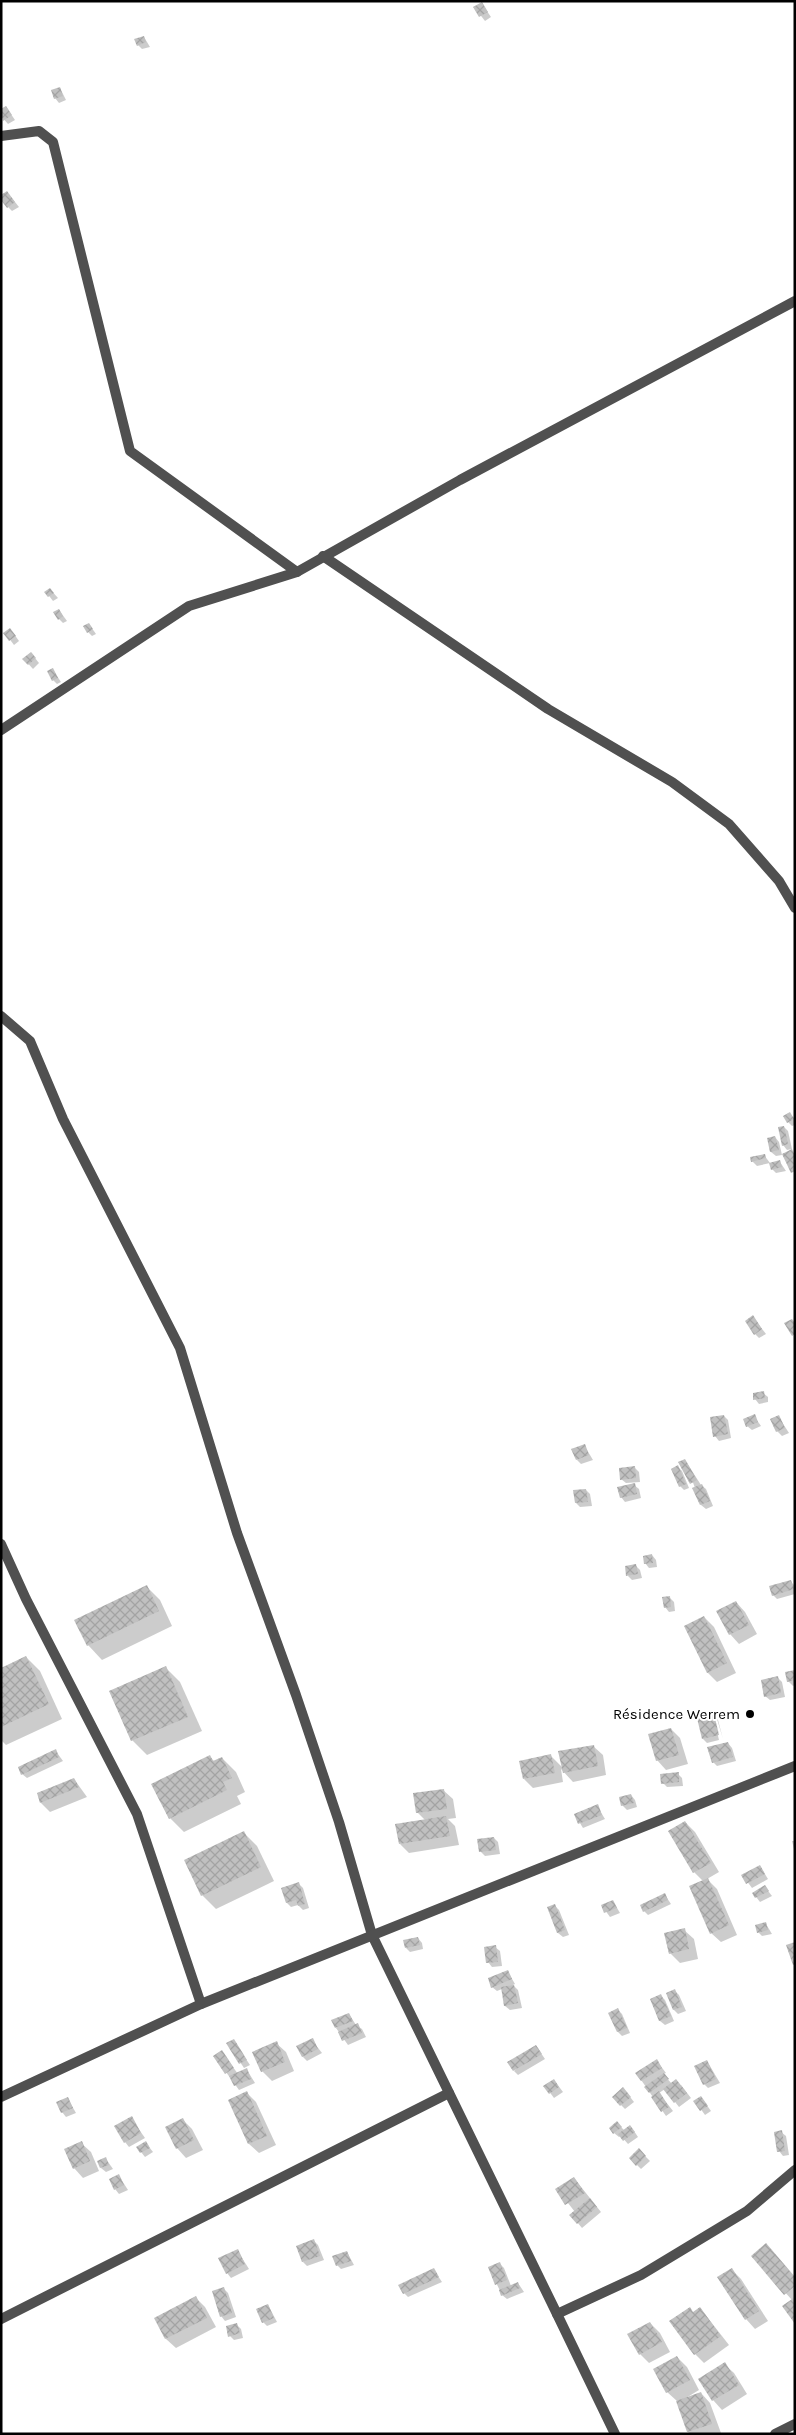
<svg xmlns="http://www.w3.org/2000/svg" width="796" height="2435" font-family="Karla,sans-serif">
	<defs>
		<pattern id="building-cross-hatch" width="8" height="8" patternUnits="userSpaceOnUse" patternTransform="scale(1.25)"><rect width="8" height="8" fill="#c0c0c0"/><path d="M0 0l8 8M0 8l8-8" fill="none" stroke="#a3a3a3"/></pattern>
	</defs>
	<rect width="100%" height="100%" fill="#fff"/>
	<!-- shadow -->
	<g fill="#0003">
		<polygon points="482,4 491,17 485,21 475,8"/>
		<polygon points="144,37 150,47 142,49 138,45"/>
		<polygon points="60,88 66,100 59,103 55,98"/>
		<polygon points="6,107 15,120 8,124 1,116 1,110"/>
		<polygon points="11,197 19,207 12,211 8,207"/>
		<polygon points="50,589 58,598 53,601 46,592"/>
		<polygon points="59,610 67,621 63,623 59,619"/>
		<polygon points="89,624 96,634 92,636 88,632"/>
		<polygon points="5,633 14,634 19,641 14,645"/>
		<polygon points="35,658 39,663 33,669 24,659"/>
		<polygon points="53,670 61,682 57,684 53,680"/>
		<polygon points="790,1114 795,1119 795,1125 792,1126 788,1122"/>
		<polygon points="784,1127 788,1131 792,1149 787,1150 783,1145"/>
		<polygon points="775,1137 779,1142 782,1155 776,1156 771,1152"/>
		<polygon points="764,1155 770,1163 757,1166 752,1161"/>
		<polygon points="780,1162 786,1171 776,1173 772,1169"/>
		<polygon points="753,1317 766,1334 759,1338 755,1334"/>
		<polygon points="763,1393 768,1397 768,1402 759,1404 755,1399"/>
		<polygon points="724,1416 728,1420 731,1438 719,1441 715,1436"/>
		<polygon points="754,1416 761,1426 752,1430 747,1426"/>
		<polygon points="778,1416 789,1433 782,1436 777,1431"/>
		<polygon points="584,1445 593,1460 581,1464 577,1460"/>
		<polygon points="685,1460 701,1485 706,1489 713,1506 706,1509 701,1505"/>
		<polygon points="678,1467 682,1471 689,1488 684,1490 680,1486"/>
		<polygon points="635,1468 639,1472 640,1482 626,1483 621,1479"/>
		<polygon points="634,1485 639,1489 641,1498 625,1502 621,1497"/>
		<polygon points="586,1490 590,1494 592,1506 580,1507 576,1503"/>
		<polygon points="652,1555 656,1560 657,1567 649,1568 645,1563"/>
		<polygon points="636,1566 640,1570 642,1578 632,1580 628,1576"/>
		<polygon points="791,1582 795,1586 795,1594 777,1599 773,1595"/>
		<polygon points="146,1586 160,1600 172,1626 102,1660 88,1645"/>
		<polygon points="669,1597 674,1602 675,1611 669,1612 665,1607"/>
		<polygon points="736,1602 745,1612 757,1634 739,1644 730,1634"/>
		<polygon points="704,1617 714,1627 736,1673 717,1682 708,1673 685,1626"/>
		<polygon points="26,1657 40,1671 62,1719 6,1745 1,1740 1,1669"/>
		<polygon points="166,1668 180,1682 202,1731 147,1755 132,1740 111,1692"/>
		<polygon points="795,1671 795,1685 793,1686 788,1681"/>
		<polygon points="778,1678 782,1682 785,1697 770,1700 765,1696"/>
		<polygon points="714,1715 718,1720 723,1739 717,1719 714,1719 719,1740 707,1743 703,1739"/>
		<polygon points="671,1729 680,1738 688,1764 666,1770 657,1760"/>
		<polygon points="728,1743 732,1748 736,1761 717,1766 713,1762"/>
		<polygon points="593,1746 603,1755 606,1775 573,1782 561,1769 563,1782 533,1788 524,1779 551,1756 563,1768"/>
		<polygon points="55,1750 63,1761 27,1778 22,1774"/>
		<polygon points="210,1757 215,1762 222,1758 236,1772 245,1792 237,1796 241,1804 184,1832 170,1818"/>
		<polygon points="678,1774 682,1778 683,1786 667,1787 663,1783"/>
		<polygon points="74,1779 87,1797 50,1812 41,1803 38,1794"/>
		<polygon points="443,1790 453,1799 456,1818 448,1819 455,1826 459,1845 409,1853 400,1844 425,1820 417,1812"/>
		<polygon points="631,1795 635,1800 637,1807 627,1810 622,1805"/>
		<polygon points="597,1806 605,1819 583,1828 575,1815"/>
		<polygon points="685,1822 695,1832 719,1872 707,1879 717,1889 737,1935 721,1942 711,1933 703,1881 694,1872"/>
		<polygon points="243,1832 257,1846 274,1881 216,1909 202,1895"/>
		<polygon points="494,1838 498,1842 500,1854 485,1856 481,1852"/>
		<polygon points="792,1841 795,1841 795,1850 794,1849"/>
		<polygon points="760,1866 768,1879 752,1888 743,1876"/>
		<polygon points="299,1884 303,1888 309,1908 303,1910 298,1905 291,1907 287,1903"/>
		<polygon points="765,1887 772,1896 760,1902 753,1893"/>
		<polygon points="665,1895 671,1904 648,1915 644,1911"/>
		<polygon points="613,1901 620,1913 610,1917 602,1906"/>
		<polygon points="554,1905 559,1910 569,1935 563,1937 558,1933"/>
		<polygon points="766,1924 772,1934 762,1936 758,1932"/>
		<polygon points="684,1930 694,1939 698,1959 680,1963 670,1953"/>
		<polygon points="418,1938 422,1943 423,1949 410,1952 406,1948"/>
		<polygon points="495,1947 500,1951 502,1966 492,1967 488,1962"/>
		<polygon points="508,1972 515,1984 513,1985 518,1990 522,2008 510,2010 505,2006 502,1989 497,1991 492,1987"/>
		<polygon points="675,1991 679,1995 686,2011 678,2014 674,2010 668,1993"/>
		<polygon points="661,1996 665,2000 674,2021 665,2025 660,2021 651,2000"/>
		<polygon points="618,2010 622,2014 630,2033 622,2036 618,2032"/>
		<polygon points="349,2014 356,2025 362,2029 366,2037 348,2045 336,2028"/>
		<polygon points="312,2040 322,2053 307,2061 303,2057"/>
		<polygon points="234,2041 250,2065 244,2068 228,2044"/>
		<polygon points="276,2043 286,2052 294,2071 272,2081 262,2071"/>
		<polygon points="536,2046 545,2059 518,2075 514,2071"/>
		<polygon points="222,2052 238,2074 247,2070 255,2083 239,2090 215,2057"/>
		<polygon points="657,2061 666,2073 663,2074 672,2084 681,2085 691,2098 679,2107 665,2089 659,2093 673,2111 666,2116 637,2074"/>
		<polygon points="707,2061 720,2083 708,2088 704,2084"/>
		<polygon points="554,2080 563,2092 554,2098 545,2086"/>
		<polygon points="247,2093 256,2102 276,2145 259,2153 249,2144 230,2101"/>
		<polygon points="627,2093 634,2102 625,2109 621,2105"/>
		<polygon points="701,2097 711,2111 705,2115 695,2101"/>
		<polygon points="68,2099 76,2113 66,2117 62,2112"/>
		<polygon points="131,2118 145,2138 129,2147 125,2142"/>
		<polygon points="183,2120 192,2129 203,2150 186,2158 177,2148"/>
		<polygon points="621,2127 625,2131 634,2131 638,2137 628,2144 621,2136 619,2137 614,2133"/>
		<polygon points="781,2132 786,2136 789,2155 783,2156 779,2151"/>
		<polygon points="81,2143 91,2152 99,2171 83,2178 74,2168"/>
		<polygon points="146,2143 153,2152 145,2157 141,2152"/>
		<polygon points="639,2150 650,2161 641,2169 630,2158"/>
		<polygon points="106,2159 113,2169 106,2172 101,2168"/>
		<polygon points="119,2176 128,2190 119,2194 115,2189"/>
		<polygon points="574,2178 601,2212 582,2228 571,2215 575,2212 557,2189"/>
		<polygon points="314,2241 318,2245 324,2260 307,2266 303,2262"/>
		<polygon points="237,2250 249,2269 231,2278 227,2273"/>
		<polygon points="347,2252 354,2265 341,2269 337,2265"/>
		<polygon points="752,2256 795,2277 795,2322 792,2300"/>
		<polygon points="500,2264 504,2268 511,2286 518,2283 524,2292 507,2299 502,2295 489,2268"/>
		<polygon points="434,2270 442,2282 408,2297 404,2293"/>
		<polygon points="732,2270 741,2279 768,2321 755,2329 746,2319"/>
		<polygon points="224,2289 228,2293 236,2317 225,2321 221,2316"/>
		<polygon points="196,2298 205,2307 216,2327 176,2348 166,2339 156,2318"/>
		<polygon points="268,2305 277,2322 267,2326 263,2322"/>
		<polygon points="700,2308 729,2345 704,2363 695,2354 694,2313"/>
		<polygon points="650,2323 660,2333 670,2352 649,2363 640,2354"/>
		<polygon points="237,2325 241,2329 243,2338 234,2340 230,2336"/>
		<polygon points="677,2357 687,2367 699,2390 686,2398 701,2393 710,2403 721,2433 690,2434 688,2432 677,2401 667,2392"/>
		<polygon points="724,2364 734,2373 747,2394 722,2410 713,2400 700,2379"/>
	</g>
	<!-- building -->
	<g fill="url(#building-cross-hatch)">
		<polygon points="482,2 488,12 479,17 473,7"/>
		<polygon points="144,36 146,42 137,46 134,39"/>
		<polygon points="60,87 63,96 54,99 51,90"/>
		<polygon points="6,106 12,115 3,121 1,109"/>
		<polygon points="7,191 15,202 7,208 1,200 1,195"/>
		<polygon points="50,588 54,593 48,597 44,592"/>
		<polygon points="59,609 63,616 58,620 53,612"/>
		<polygon points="89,623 93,629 87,633 83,626"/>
		<polygon points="10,628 16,636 9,641 3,633"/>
		<polygon points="31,652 36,658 28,665 22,659"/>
		<polygon points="53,668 58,678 52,681 47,671"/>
		<polygon points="790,1112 794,1119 787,1123 783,1116"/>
		<polygon points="784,1126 788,1144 782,1146 778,1127"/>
		<polygon points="775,1136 779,1150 770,1152 767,1138"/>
		<polygon points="792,1149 795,1156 795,1171 791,1173 782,1154"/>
		<polygon points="765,1154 766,1158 751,1162 750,1157"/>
		<polygon points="780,1160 782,1167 771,1170 769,1163"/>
		<polygon points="753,1315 762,1329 754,1335 745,1321"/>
		<polygon points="792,1319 795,1323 795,1334 792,1336 784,1323"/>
		<polygon points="764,1391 765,1398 753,1400 753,1393"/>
		<polygon points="755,1414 758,1422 746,1427 743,1419"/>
		<polygon points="724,1415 728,1434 713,1437 710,1417"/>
		<polygon points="779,1415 785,1428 776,1432 770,1419"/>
		<polygon points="585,1444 589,1455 576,1460 571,1449"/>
		<polygon points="685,1459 697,1480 690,1484 678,1462"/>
		<polygon points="678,1465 686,1484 679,1487 671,1469"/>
		<polygon points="635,1466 636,1478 620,1480 619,1468"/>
		<polygon points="635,1483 637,1494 620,1498 617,1487"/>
		<polygon points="702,1484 710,1501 700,1505 692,1488"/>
		<polygon points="586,1489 588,1502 575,1503 573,1490"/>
		<polygon points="652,1554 653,1563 644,1564 643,1556"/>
		<polygon points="636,1564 638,1574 626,1576 625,1566"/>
		<polygon points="791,1580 794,1589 772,1596 769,1586"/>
		<polygon points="147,1585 159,1611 87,1646 74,1620"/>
		<polygon points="670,1596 671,1607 664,1608 662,1597"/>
		<polygon points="736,1601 749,1625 729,1635 716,1611"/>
		<polygon points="704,1616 727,1663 707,1673 684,1626"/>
		<polygon points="26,1656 49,1704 1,1727 1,1668"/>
		<polygon points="166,1666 188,1717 131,1741 109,1691"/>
		<polygon points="795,1670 795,1680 787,1682 785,1672"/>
		<polygon points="778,1676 781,1693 764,1697 761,1680"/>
		<polygon points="714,1714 719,1735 702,1739 697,1718"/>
		<polygon points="671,1728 679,1755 656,1761 648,1734"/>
		<polygon points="728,1742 733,1757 712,1763 707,1747"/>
		<polygon points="594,1745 598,1766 563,1773 558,1751"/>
		<polygon points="56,1749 59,1757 21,1775 18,1767"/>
		<polygon points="551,1754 555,1773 523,1779 519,1761"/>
		<polygon points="210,1755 213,1761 222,1757 232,1778 223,1782 227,1790 169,1819 151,1784"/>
		<polygon points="679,1772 679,1782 661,1784 660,1774"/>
		<polygon points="74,1778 79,1787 40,1803 37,1793"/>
		<polygon points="444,1789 447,1809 416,1813 413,1793"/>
		<polygon points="631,1794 634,1803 621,1806 619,1797"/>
		<polygon points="598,1804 602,1815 578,1824 574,1814"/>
		<polygon points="446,1816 450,1836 399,1844 395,1824"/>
		<polygon points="685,1821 711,1863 693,1873 668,1831"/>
		<polygon points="244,1831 261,1867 201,1896 184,1860"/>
		<polygon points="494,1837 496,1850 479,1852 477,1839"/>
		<polygon points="760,1865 765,1874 746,1884 741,1875"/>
		<polygon points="708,1878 729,1925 710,1934 689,1886"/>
		<polygon points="299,1882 305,1904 298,1906 296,1900 286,1903 281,1888"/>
		<polygon points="765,1885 769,1891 755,1898 752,1893"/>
		<polygon points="665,1893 668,1900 643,1912 640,1905"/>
		<polygon points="613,1900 617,1908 604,1913 601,1905"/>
		<polygon points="555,1904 565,1930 557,1933 547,1907"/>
		<polygon points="766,1922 768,1930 757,1933 755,1925"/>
		<polygon points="685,1928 689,1949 669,1954 664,1933"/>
		<polygon points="418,1937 420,1945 405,1948 403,1940"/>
		<polygon points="795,1942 795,1964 793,1965 786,1945"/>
		<polygon points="496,1945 498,1962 486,1963 484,1947"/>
		<polygon points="508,1970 512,1979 491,1988 488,1978"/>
		<polygon points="514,1985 518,2003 504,2006 501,1987"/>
		<polygon points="675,1989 682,2007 673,2010 666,1993"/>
		<polygon points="661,1994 671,2016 659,2021 650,1999"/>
		<polygon points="618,2008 627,2028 617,2032 608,2013"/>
		<polygon points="349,2013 353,2021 335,2028 331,2020"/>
		<polygon points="358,2023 362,2033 342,2041 338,2032"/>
		<polygon points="313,2038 318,2049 302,2057 296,2046"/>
		<polygon points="234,2039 247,2060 239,2064 226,2043"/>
		<polygon points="277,2041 285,2062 261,2072 252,2052"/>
		<polygon points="536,2045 542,2054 513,2071 507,2062"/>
		<polygon points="222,2050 234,2068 225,2074 213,2056"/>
		<polygon points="657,2059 662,2068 641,2081 635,2073"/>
		<polygon points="707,2060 716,2079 703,2085 694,2066"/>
		<polygon points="247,2068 251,2079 234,2086 229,2076"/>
		<polygon points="664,2073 669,2079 649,2093 644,2087"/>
		<polygon points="554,2079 559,2087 549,2094 543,2086"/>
		<polygon points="676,2079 687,2093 674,2103 663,2089"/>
		<polygon points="623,2087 631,2097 620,2106 612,2097"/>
		<polygon points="247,2091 267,2136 248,2144 228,2100"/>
		<polygon points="659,2091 669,2107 661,2112 651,2097"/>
		<polygon points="701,2096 708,2106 700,2111 693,2101"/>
		<polygon points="68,2097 73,2108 61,2113 56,2102"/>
		<polygon points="132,2116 141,2133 124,2143 114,2126"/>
		<polygon points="183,2118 194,2140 176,2149 165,2127"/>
		<polygon points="617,2121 622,2127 613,2134 609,2128"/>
		<polygon points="630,2125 635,2132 623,2141 618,2134"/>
		<polygon points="782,2130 785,2151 777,2152 774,2132"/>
		<polygon points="82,2141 90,2161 73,2169 64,2149"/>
		<polygon points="146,2141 150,2148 140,2153 136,2147"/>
		<polygon points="639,2148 646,2156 636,2166 629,2158"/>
		<polygon points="106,2157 109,2165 100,2168 97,2161"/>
		<polygon points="119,2174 124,2185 114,2190 109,2179"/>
		<polygon points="574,2177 585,2193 565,2205 555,2189"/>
		<polygon points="590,2198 597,2207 577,2224 569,2215"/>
		<polygon points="314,2239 320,2256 302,2262 296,2246"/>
		<polygon points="766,2243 795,2277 795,2286 784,2295 751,2256"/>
		<polygon points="238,2249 245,2264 226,2274 218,2258"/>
		<polygon points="347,2251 351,2261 336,2266 332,2256"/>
		<polygon points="500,2262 507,2280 495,2285 488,2267"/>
		<polygon points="434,2268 439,2277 403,2294 398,2285"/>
		<polygon points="732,2268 759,2311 745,2320 717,2277"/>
		<polygon points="518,2282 520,2288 501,2296 499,2290"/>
		<polygon points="224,2287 232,2313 220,2317 212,2291"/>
		<polygon points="196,2296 207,2318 165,2339 154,2318"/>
		<polygon points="795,2297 795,2324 782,2306"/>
		<polygon points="268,2304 274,2318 262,2323 256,2309"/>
		<polygon points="690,2307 693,2312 700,2307 721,2336 694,2355 669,2321"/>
		<polygon points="650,2322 662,2342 639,2355 627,2334"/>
		<polygon points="237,2323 240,2333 228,2337 226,2326"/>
		<polygon points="677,2356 690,2380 666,2393 653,2369"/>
		<polygon points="725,2362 739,2385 712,2401 698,2379"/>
		<polygon points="701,2392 712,2424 687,2432 676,2401"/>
	</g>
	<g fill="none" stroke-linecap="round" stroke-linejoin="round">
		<!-- minor -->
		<g stroke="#505050" stroke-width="10">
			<polyline points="1,136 39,131 53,142 130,451 297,572"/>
			<polyline points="323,556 548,709 672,782 729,824 779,881 795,908"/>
			<polyline points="1,730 189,606 297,572 460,480 795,301"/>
			<polyline points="1,1016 30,1041 63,1119 180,1348 237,1533 296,1695 339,1822 372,1935 557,2314"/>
			<polyline points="1,1544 26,1599 137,1814 201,2004"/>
			<polyline points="1,2319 449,2093"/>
			<polyline points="775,2434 795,2424"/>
		</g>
		<!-- tertiary -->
		<g stroke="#505050" stroke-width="10">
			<polyline points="1,2097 201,2004 795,1766"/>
			<polyline points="615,2434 557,2314 641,2275 747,2211 795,2170"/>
		</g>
	</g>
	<!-- markers -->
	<circle fill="#000" stroke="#fff" stroke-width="2" cx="750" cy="1714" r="5"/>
	<g text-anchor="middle" stroke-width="4" stroke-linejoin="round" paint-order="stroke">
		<!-- poi labels -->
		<g font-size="15" fill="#000" stroke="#fff" text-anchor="end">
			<text x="740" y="1719">Résidence Werrem</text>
		</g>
	</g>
	<!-- border -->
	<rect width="796" height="2435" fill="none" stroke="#000000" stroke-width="5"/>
</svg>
